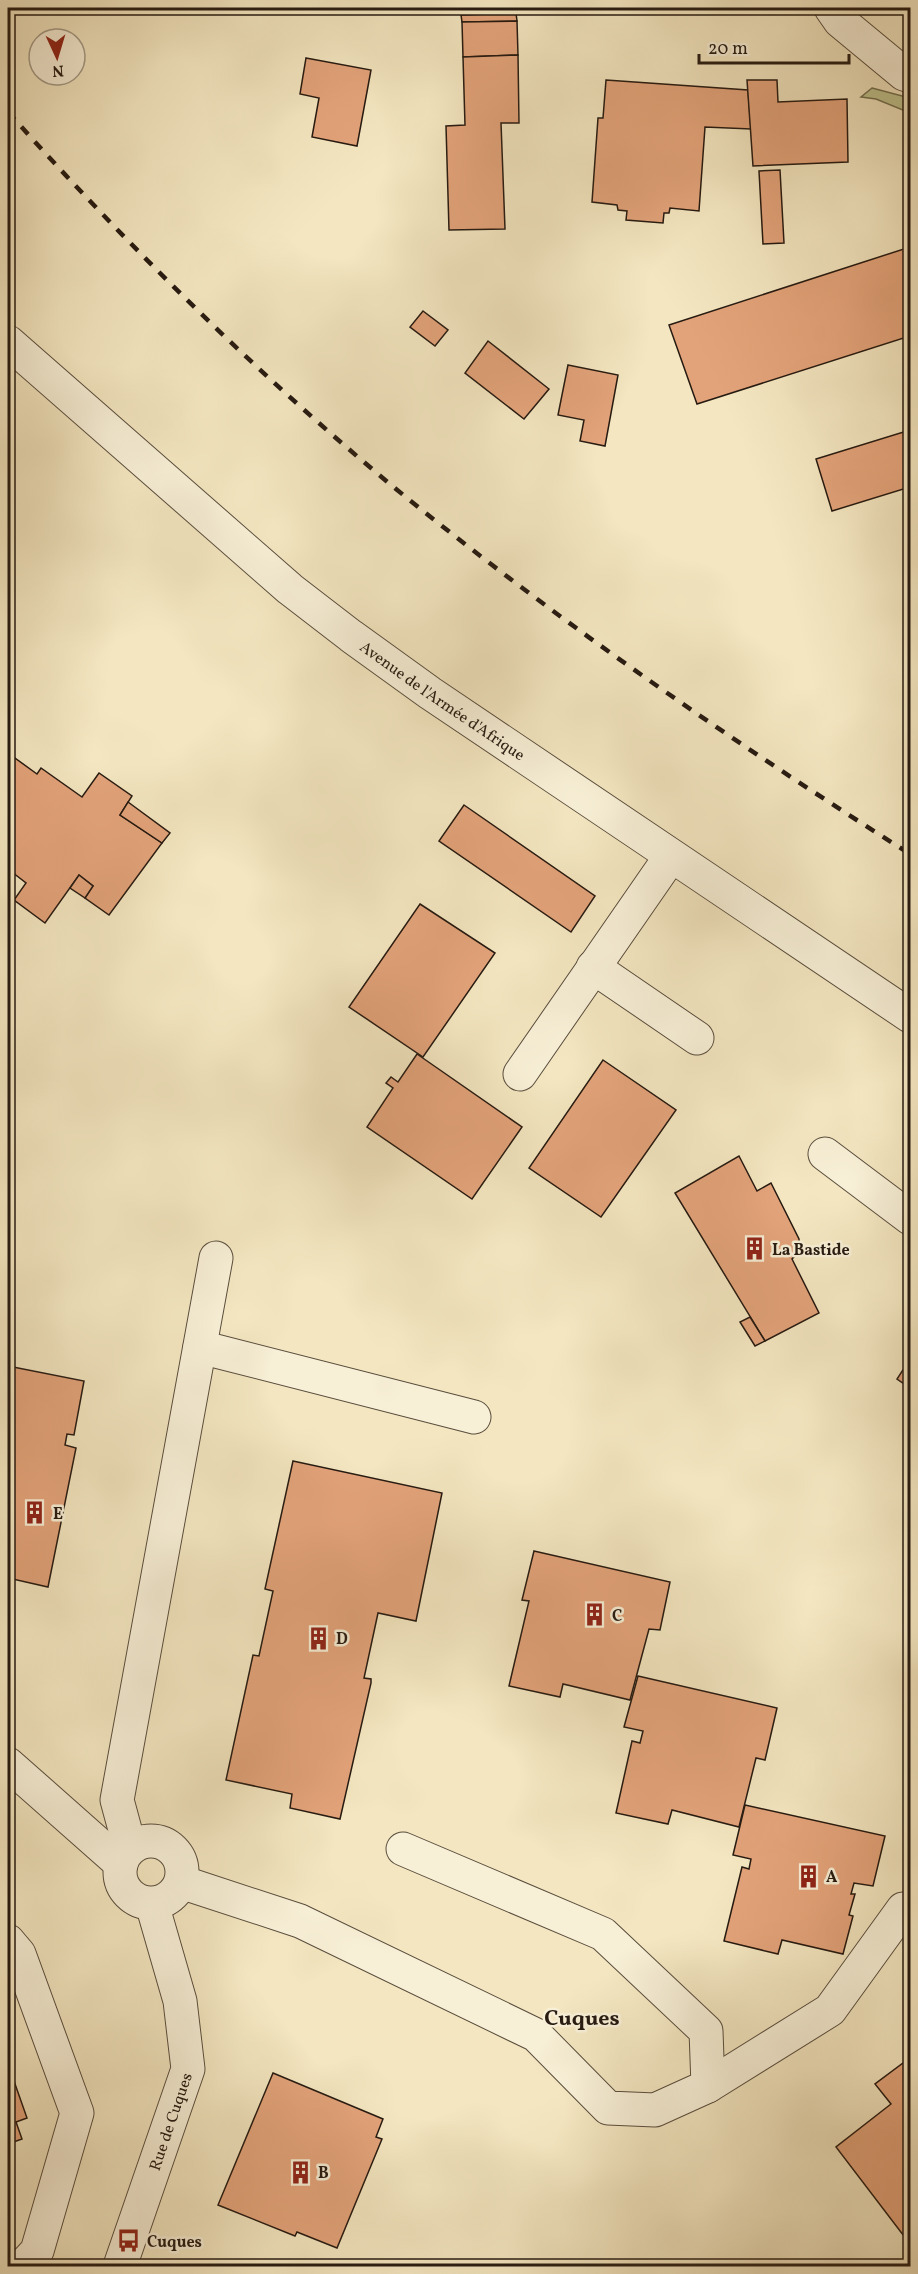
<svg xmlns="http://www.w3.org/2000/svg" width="918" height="2274" font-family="Vollkorn,serif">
	<rect width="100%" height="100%" fill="#f3e6c0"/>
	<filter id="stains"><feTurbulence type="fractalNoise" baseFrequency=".00333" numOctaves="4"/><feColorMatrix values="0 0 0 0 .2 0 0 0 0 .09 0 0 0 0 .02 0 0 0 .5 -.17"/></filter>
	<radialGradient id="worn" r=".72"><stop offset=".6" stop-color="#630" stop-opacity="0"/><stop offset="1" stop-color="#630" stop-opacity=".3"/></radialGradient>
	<!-- green -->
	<polygon fill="#bfc490" stroke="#726f50" stroke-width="1.5" points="872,88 910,98 910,113 876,99 861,97"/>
	<!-- building -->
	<g fill="#e3a37a" stroke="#261a11" stroke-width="1.5">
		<polygon points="516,13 517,21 462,22 461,15"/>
		<polygon points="517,21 518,55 463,57 462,22"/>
		<polygon points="518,55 519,123 501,123 505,229 449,230 446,126 465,125 463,57"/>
		<polygon points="306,58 371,70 357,146 312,137 319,98 300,94"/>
		<polygon points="606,80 748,90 751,129 705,127 699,211 670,208 669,213 664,213 663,223 626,220 627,211 618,210 617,205 592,202 598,118 603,118"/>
		<polygon points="747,80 777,80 778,102 847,99 848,162 753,166"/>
		<polygon points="780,170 784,243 763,244 759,171"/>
		<polygon points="910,247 910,336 697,404 669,325"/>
		<polygon points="423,311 448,330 435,346 410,327"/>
		<polygon points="488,341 549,389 524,419 465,373"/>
		<polygon points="568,365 618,375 605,446 580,441 584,420 558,415"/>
		<polygon points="910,430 910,487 832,511 816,459"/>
		<polygon points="8,753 37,774 41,768 82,797 99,773 132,796 120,815 162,843 109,915 85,898 93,886 79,875 45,923 14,900 26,883 8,869"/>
		<polygon points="128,802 170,833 162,843 120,815"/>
		<polygon points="464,805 595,896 571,932 439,841"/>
		<polygon points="79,875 93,886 85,898 70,888"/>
		<polygon points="420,904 495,953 423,1057 349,1007"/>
		<polygon points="417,1054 522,1127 472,1199 367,1127 393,1088 386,1083 391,1077 398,1082"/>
		<polygon points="603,1060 676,1110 601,1217 529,1168"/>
		<polygon points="739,1156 757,1191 771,1183 799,1239 799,1252 792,1259 819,1313 765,1341 675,1193"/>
		<polygon points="750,1317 765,1341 755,1346 740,1322"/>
		<polygon points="910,1359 910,1388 897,1379"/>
		<polygon points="8,1366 84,1381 74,1435 67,1434 65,1445 76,1448 48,1587 8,1578"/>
		<polygon points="293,1461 442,1493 416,1621 378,1613 364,1678 371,1679 371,1683 340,1819 290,1808 292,1794 226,1780 253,1655 259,1656 273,1591 265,1589"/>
		<polygon points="534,1551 670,1582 660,1630 649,1629 630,1700 563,1684 560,1697 509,1686 529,1601 522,1600"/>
		<polygon points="638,1676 777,1708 765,1760 756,1758 739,1827 672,1810 668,1824 616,1813 632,1741 640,1743 643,1731 624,1727"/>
		<polygon points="745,1805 885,1836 873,1886 854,1883 851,1894 855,1894 849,1915 853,1916 843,1954 782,1940 778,1954 724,1941 742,1867 749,1869 751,1859 733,1855"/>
		<polygon points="907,2060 910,2064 910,2244 836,2147 891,2104 875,2084"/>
		<polygon points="8,2064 27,2118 16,2122 22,2139 8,2144"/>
		<polygon points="273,2073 383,2119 376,2137 382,2139 337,2248 297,2232 295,2236 218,2205"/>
	</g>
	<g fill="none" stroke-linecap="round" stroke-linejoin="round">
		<defs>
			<g id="minor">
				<polyline points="831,8 840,21 904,74 910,76"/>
				<path id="s1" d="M 8,342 L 290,589 L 351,636 L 430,693 L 910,1016"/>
				<polyline points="593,967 697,1038"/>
				<polyline points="520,1074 671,856"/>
				<polyline points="825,1154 910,1218"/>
				<polyline points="200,1347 474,1417"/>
				<polyline points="8,1764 121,1864"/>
				<circle cx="151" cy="1872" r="31"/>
				<polyline points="130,1848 117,1800 216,1258"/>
				<polyline points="181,1882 300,1921 536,2035 608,2108 655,2110 708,2086 706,2031 603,1934 403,1849"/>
				<polyline points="8,1941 19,1954 77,2113 37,2251 23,2266"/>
				<polyline points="708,2086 830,2010 903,1909"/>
				<path id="s2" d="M 120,2266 L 188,2069 L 180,2001 L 152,1904"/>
			</g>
		</defs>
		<!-- minor casing -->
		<use href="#minor" stroke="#594d3d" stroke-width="35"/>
		<!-- minor -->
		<use href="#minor" stroke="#f7efd6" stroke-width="33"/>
		<!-- rail -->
		<path stroke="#261a11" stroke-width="4.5" stroke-dasharray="10 10" stroke-linecap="butt" d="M 8,112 C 128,246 257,374 396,489 C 559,622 733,742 910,854"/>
	</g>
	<!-- icons -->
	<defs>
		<symbol id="building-bare" viewBox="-9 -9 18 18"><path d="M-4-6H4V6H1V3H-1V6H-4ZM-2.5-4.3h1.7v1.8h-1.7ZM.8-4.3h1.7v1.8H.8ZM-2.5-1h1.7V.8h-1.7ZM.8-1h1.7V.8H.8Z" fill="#8f2418" stroke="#f7efd6" stroke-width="2.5" paint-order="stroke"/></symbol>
		<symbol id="bus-bare" viewBox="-9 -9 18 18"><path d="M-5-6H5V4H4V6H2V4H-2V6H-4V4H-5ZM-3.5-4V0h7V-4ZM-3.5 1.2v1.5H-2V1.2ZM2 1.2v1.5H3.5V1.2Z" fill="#8f2418" stroke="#f7efd6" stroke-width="2.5" paint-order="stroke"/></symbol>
	</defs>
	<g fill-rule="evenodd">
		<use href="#building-bare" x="738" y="1232" width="33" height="33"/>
		<use href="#building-bare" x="18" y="1496" width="33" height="33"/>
		<use href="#building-bare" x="578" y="1598" width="33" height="33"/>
		<use href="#building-bare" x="302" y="1622" width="33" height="33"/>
		<use href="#building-bare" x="792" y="1860" width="33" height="33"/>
		<use href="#building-bare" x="284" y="2156" width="33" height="33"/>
		<use href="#bus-bare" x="112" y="2224" width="33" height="33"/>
	</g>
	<g text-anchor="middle" stroke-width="5" stroke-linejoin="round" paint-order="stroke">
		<!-- street labels -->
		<g font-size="16" fill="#261a11" stroke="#f7efd6">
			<text dy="6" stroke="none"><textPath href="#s1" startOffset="564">Avenue de l'Armée d'Afrique</textPath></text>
			<text dy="6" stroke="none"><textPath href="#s2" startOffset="153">Rue de Cuques</textPath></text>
		</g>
		<!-- poi labels -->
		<g font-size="16" font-weight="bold" fill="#261a11" stroke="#f7efd6" text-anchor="start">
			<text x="772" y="1255">La Bastide</text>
			<text x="53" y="1519">E</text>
			<text x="612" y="1621">C</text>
			<text x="336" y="1644">D</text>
			<text x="826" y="1882">A</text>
			<text x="318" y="2178">B</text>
			<text x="147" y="2247">Cuques</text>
		</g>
		<!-- district labels -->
		<g font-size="22" font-weight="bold" fill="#261a11" stroke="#f7efd6">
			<text x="582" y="2025">Cuques</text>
		</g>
	</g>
	<!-- margin -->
	<rect width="918" height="2274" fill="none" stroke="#f3e6c0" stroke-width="30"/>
	<rect x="9" y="9" width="900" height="2256" fill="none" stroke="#261a11" stroke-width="3"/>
	<rect x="15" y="15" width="888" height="2244" fill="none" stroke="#261a11" stroke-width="1.5"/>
	<!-- north arrow -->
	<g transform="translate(57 57) rotate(176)"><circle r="28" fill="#f7efd6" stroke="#a39a87" stroke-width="1.5"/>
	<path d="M0-4.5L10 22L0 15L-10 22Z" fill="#8f2418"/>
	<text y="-9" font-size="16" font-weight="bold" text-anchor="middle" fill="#261a11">N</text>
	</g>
	<!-- scale -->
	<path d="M699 54v9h150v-9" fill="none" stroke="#261a11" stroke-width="3"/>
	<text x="708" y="54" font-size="18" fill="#261a11" stroke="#f7efd6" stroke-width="4.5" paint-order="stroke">20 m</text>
	<rect width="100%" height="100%" filter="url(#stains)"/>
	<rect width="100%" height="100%" fill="url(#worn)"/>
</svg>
